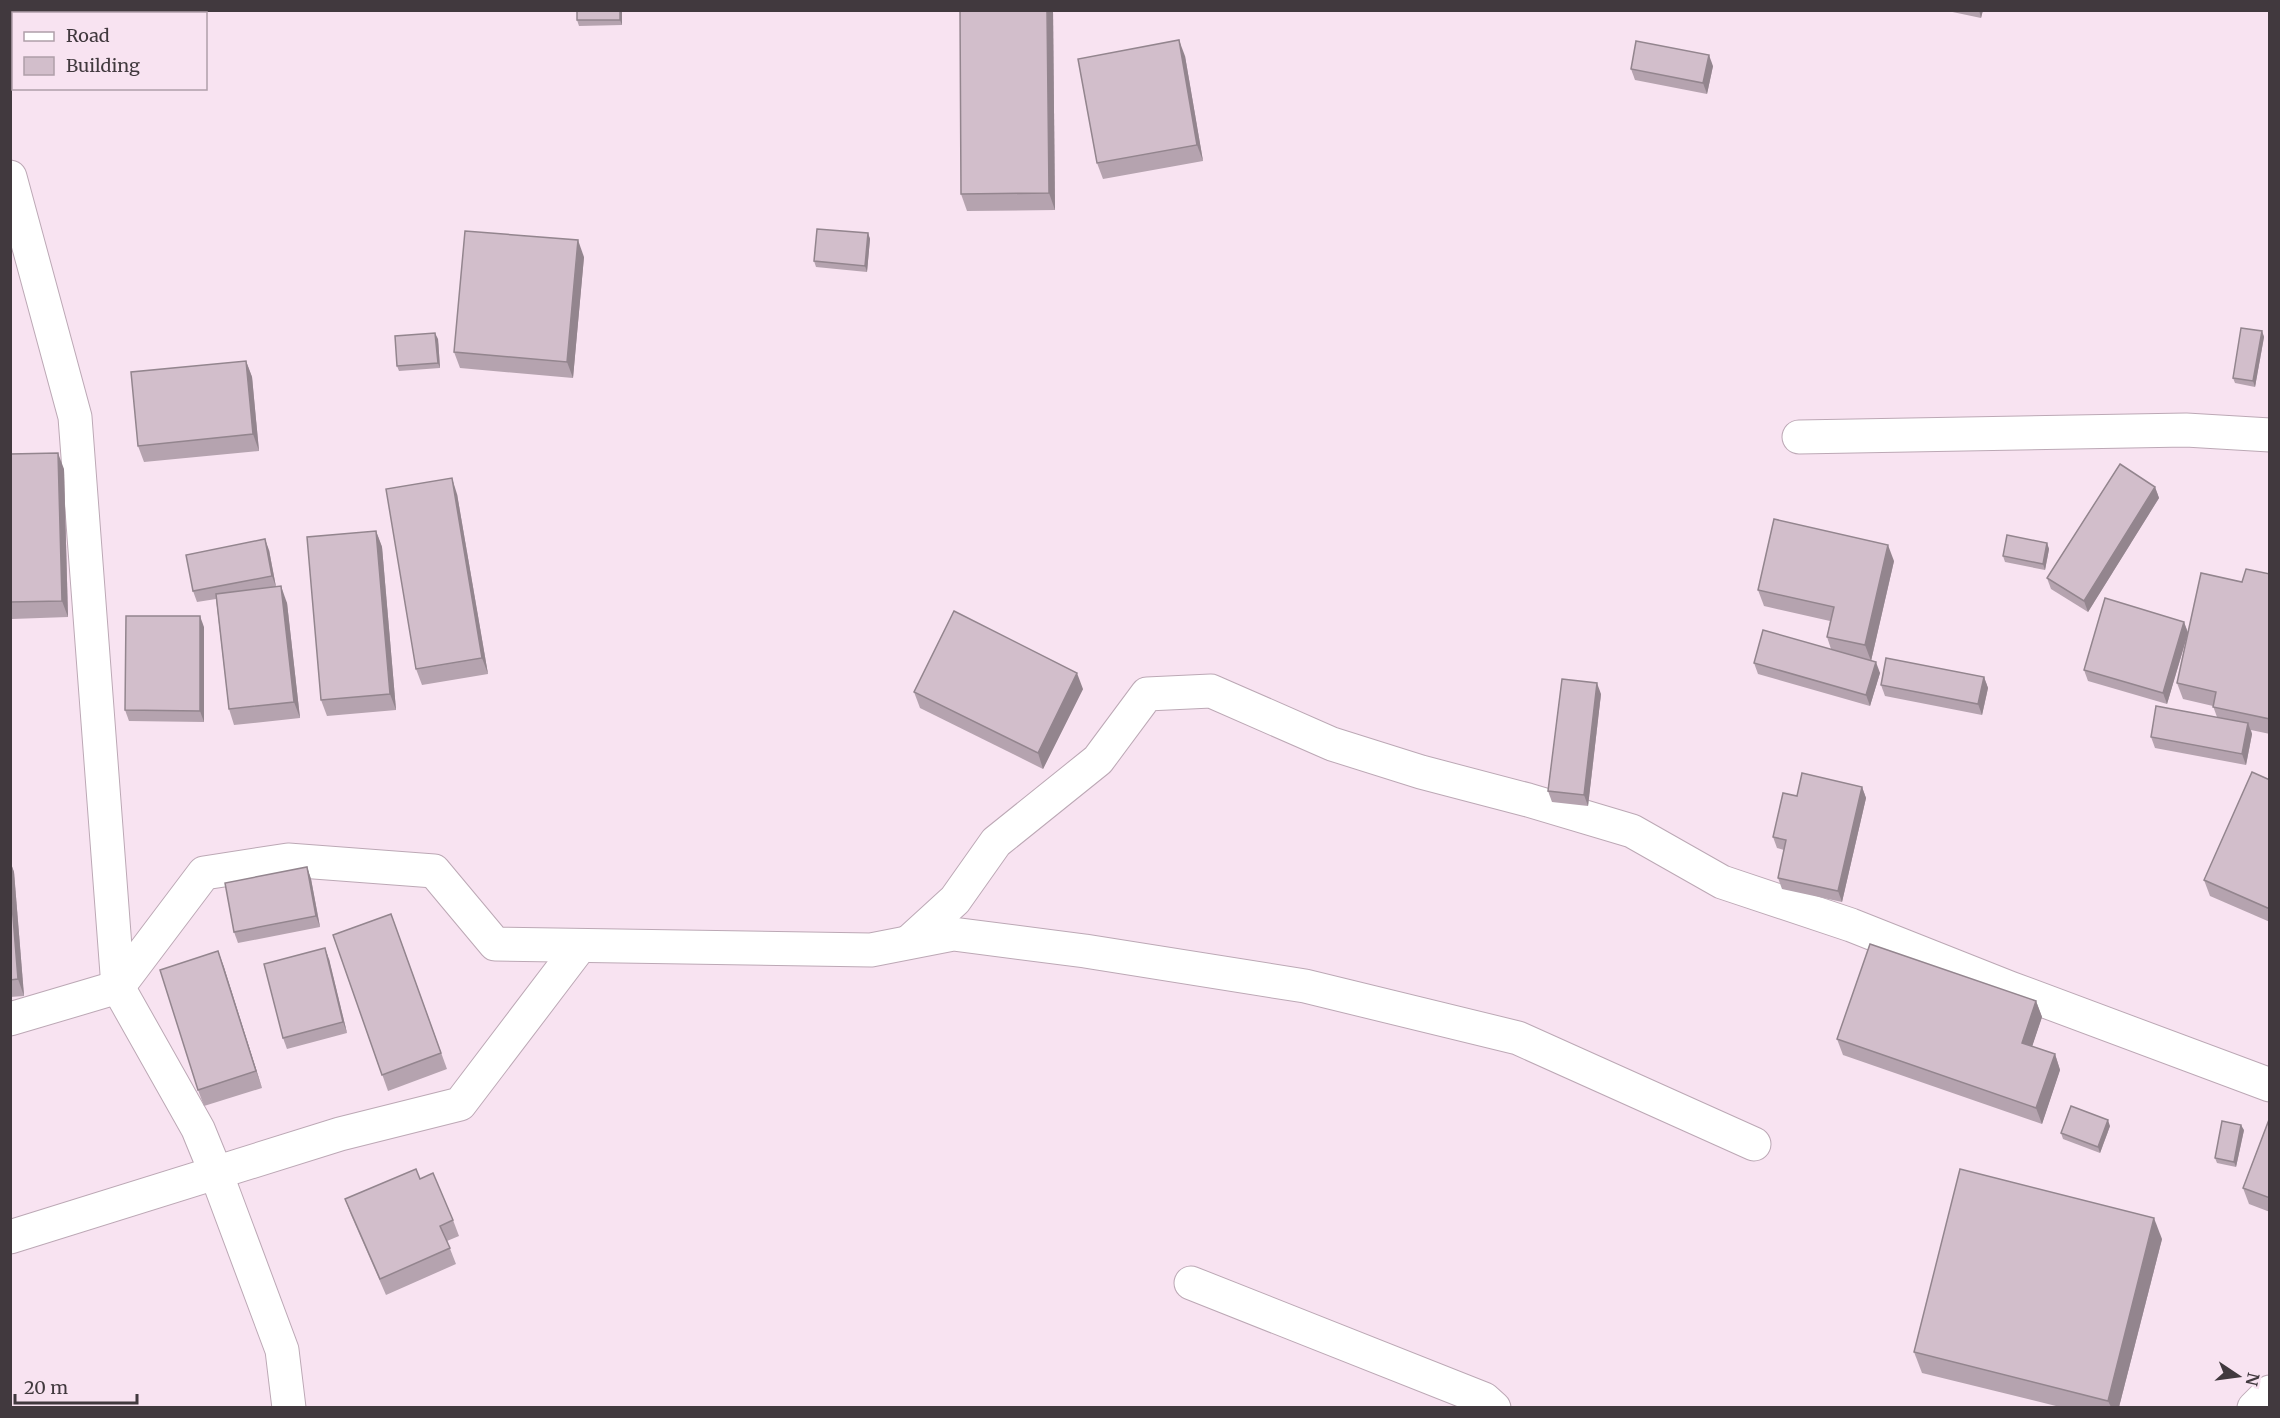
<svg xmlns="http://www.w3.org/2000/svg" width="2280" height="1418" font-family="Merriweather,serif">
	<rect width="100%" height="100%" fill="#f8e3f1"/>
	<g fill="none" stroke-linecap="round" stroke-linejoin="round">
		<defs>
			<g id="minor">
				<polyline points="10,177 75,417 118,987 198,1129 216,1173 282,1350 289,1408"/>
				<polyline points="1799,437 2186,430 2270,435"/>
				<polyline points="909,942 955,900 996,842 1098,760 1147,694 1211,691 1332,744 1421,772 1528,800 1632,831 1722,882 1851,925 2010,988 2270,1085"/>
				<polyline points="10,1019 118,987 204,873 288,860 434,871 495,944 871,950 953,934 1085,951 1305,986 1518,1038 1754,1144"/>
				<polyline points="10,1237 340,1134 460,1104 580,946"/>
				<polyline points="1191,1283 1484,1399 1494,1408"/>
				<polyline points="2254,1408 2270,1392"/>
			</g>
		</defs>
		<!-- minor casing -->
		<use href="#minor" stroke="#bca8b5" stroke-width="35"/>
		<!-- minor -->
		<use href="#minor" stroke="#fff" stroke-width="33"/>
	</g>
	<!-- wall -->
	<g fill="#b5a3af">
		<polygon points="622,10 622,25 579,26 577,20"/>
		<polygon points="1053,10 1055,210 967,211 961,194"/>
		<polygon points="1943,10 1983,10 1981,18"/>
		<polygon points="1185,56 1203,161 1103,179 1097,163"/>
		<polygon points="1713,66 1707,94 1635,80 1631,69"/>
		<polygon points="868,233 870,239 867,272 816,267 814,261"/>
		<polygon points="584,257 573,378 460,368 454,352"/>
		<polygon points="2262,331 2264,337 2255,387 2235,383 2233,378"/>
		<polygon points="438,339 440,368 399,371 397,366"/>
		<polygon points="246,361 252,377 259,451 144,462 138,446"/>
		<polygon points="10,454 64,469 68,617 12,619 10,615"/>
		<polygon points="2155,487 2159,498 2088,612 2051,589 2047,578"/>
		<polygon points="457,494 488,674 422,685 416,669"/>
		<polygon points="376,531 382,547 396,710 327,716 321,700"/>
		<polygon points="2047,543 2049,549 2045,570 2005,562 2003,556"/>
		<polygon points="269,550 276,587 287,603 300,718 234,725 229,709 216,599 197,602 193,591"/>
		<polygon points="1894,561 1871,661 1880,673 1870,706 1758,674 1754,663 1831,649 1827,637 1830,621 1764,606 1758,590"/>
		<polygon points="2270,574 2270,734 2251,730 2252,734 2246,765 2155,748 2151,737 2217,717 2213,706 2183,699 2177,683 2242,582"/>
		<polygon points="2184,622 2188,633 2167,704 2088,681 2084,670"/>
		<polygon points="204,627 204,722 129,721 125,710"/>
		<polygon points="1984,677 1988,688 1982,715 1885,696 1881,685"/>
		<polygon points="1083,689 1043,769 920,708 914,692"/>
		<polygon points="1601,694 1588,806 1552,802 1548,791"/>
		<polygon points="2270,780 2270,922 2210,896 2204,880"/>
		<polygon points="1862,787 1866,798 1842,902 1782,889 1778,878 1784,850 1777,848 1773,837 1797,796"/>
		<polygon points="10,861 14,872 24,996 10,997"/>
		<polygon points="307,867 311,879 320,927 238,943 234,932"/>
		<polygon points="391,914 447,1069 388,1091 333,935"/>
		<polygon points="218,951 262,1088 204,1106 198,1090"/>
		<polygon points="329,959 347,1033 287,1049 283,1038"/>
		<polygon points="2036,1001 2042,1017 2032,1046 2055,1054 2060,1070 2042,1124 1843,1055 1837,1039"/>
		<polygon points="2270,1117 2270,1212 2249,1204 2243,1188"/>
		<polygon points="2110,1126 2100,1153 2063,1139 2061,1133"/>
		<polygon points="2244,1130 2236,1167 2217,1163 2215,1158"/>
		<polygon points="420,1179 453,1220 459,1236 447,1241 456,1264 386,1295 351,1215 345,1199"/>
		<polygon points="2162,1239 2119,1407 2060,1407 1922,1373 1914,1352"/>
	</g>
	<!-- shaded-wall -->
	<g fill="#93858e">
		<polygon points="620,10 622,10 622,25 620,20"/>
		<polygon points="1047,10 1053,10 1055,210 1049,193"/>
		<polygon points="1979,10 1983,10 1981,18"/>
		<polygon points="1179,40 1185,56 1203,161 1197,145"/>
		<polygon points="1709,55 1713,66 1707,94 1703,83"/>
		<polygon points="868,233 870,239 867,272 865,266"/>
		<polygon points="578,240 584,257 573,378 567,362"/>
		<polygon points="2262,331 2264,337 2255,387 2253,381"/>
		<polygon points="435,333 438,339 440,368 438,363"/>
		<polygon points="246,361 252,377 259,451 253,434"/>
		<polygon points="58,453 64,469 68,617 62,601"/>
		<polygon points="452,478 457,494 488,674 482,658"/>
		<polygon points="2155,487 2159,498 2088,612 2084,601"/>
		<polygon points="376,531 382,547 396,710 390,694"/>
		<polygon points="265,539 269,550 276,587 272,576"/>
		<polygon points="2047,543 2049,549 2045,570 2043,564"/>
		<polygon points="1888,545 1894,561 1871,661 1865,645"/>
		<polygon points="281,586 287,603 300,718 294,702"/>
		<polygon points="200,616 204,627 204,722 200,711"/>
		<polygon points="2184,622 2188,633 2167,704 2163,693"/>
		<polygon points="1876,662 1880,673 1870,706 1866,695"/>
		<polygon points="1077,673 1083,689 1043,769 1038,753"/>
		<polygon points="1984,677 1988,688 1982,715 1978,704"/>
		<polygon points="1597,683 1601,694 1588,806 1584,795"/>
		<polygon points="2248,723 2252,734 2246,765 2242,754"/>
		<polygon points="1862,787 1866,798 1842,902 1838,891"/>
		<polygon points="10,861 14,872 24,996 18,979 10,880"/>
		<polygon points="307,867 311,879 320,927 316,916"/>
		<polygon points="325,948 329,959 347,1033 343,1022"/>
		<polygon points="218,951 224,967 262,1088 256,1071"/>
		<polygon points="2036,1001 2042,1017 2028,1059 2022,1043"/>
		<polygon points="2055,1054 2060,1070 2042,1124 2036,1108"/>
		<polygon points="2108,1120 2110,1126 2100,1153 2098,1147"/>
		<polygon points="2241,1125 2244,1130 2236,1167 2234,1162"/>
		<polygon points="2154,1218 2162,1239 2119,1407 2111,1407 2108,1401"/>
	</g>
	<!-- building -->
	<g fill="#d2becb" stroke="#93858e" stroke-width="1.5">
		<rect x="577" y="10" width="43" height="10"/>
		<polygon points="960,10 1047,10 1049,193 961,194"/>
		<polygon points="1179,40 1197,145 1097,163 1078,59"/>
		<polygon points="1636,41 1709,55 1703,83 1631,69"/>
		<polygon points="817,229 868,233 865,266 814,261"/>
		<polygon points="465,231 578,240 567,362 454,352"/>
		<polygon points="2241,328 2262,331 2253,381 2233,378"/>
		<polygon points="435,333 438,363 397,366 395,336"/>
		<polygon points="246,361 253,434 138,446 131,372"/>
		<polygon points="58,453 62,601 10,602 10,454"/>
		<polygon points="2120,464 2155,487 2084,601 2047,578"/>
		<polygon points="452,478 482,658 416,669 386,489"/>
		<polygon points="1774,519 1888,545 1865,645 1827,637 1834,607 1758,590"/>
		<polygon points="376,531 390,694 321,700 307,537"/>
		<polygon points="2007,535 2047,543 2043,564 2003,556"/>
		<polygon points="265,539 272,576 193,591 186,555"/>
		<polygon points="2246,569 2270,574 2270,719 2213,707 2216,692 2177,683 2201,573 2242,582"/>
		<polygon points="281,586 294,702 229,709 216,594"/>
		<polygon points="2105,598 2184,622 2163,693 2084,670"/>
		<polygon points="954,611 1077,673 1038,753 914,692"/>
		<polygon points="126,616 200,616 200,711 125,710"/>
		<polygon points="1763,630 1876,662 1866,695 1754,663"/>
		<polygon points="1886,658 1984,677 1978,704 1881,685"/>
		<polygon points="1562,679 1597,683 1584,795 1548,791"/>
		<polygon points="2156,706 2248,723 2242,754 2151,737"/>
		<polygon points="2252,772 2270,780 2270,909 2204,880"/>
		<polygon points="1802,773 1862,787 1838,891 1778,878 1786,840 1773,837 1783,793 1797,796"/>
		<polygon points="307,867 316,916 234,932 225,883"/>
		<polygon points="10,880 18,979 10,980"/>
		<polygon points="391,914 441,1053 382,1075 333,935"/>
		<polygon points="1870,944 2036,1001 2022,1043 2055,1054 2036,1108 1837,1039"/>
		<polygon points="325,948 343,1022 283,1038 264,964"/>
		<polygon points="218,951 256,1071 198,1090 160,970"/>
		<polygon points="2071,1106 2108,1120 2098,1147 2061,1133"/>
		<polygon points="2270,1117 2270,1198 2243,1188"/>
		<polygon points="2222,1121 2241,1125 2234,1162 2215,1158"/>
		<polygon points="416,1169 420,1179 433,1173 453,1220 440,1226 450,1248 380,1279 345,1199"/>
		<polygon points="1960,1169 2154,1218 2108,1401 1914,1352"/>
	</g>
	<!-- border -->
	<rect width="2280" height="1418" fill="none" stroke="#41393e" stroke-width="24"/>
	<!-- legend -->
	<rect x="12" y="12" width="195" height="78" fill="#f8e3f1" stroke="#af9fa9" stroke-width="1.5"/>
	<rect x="24" y="32" width="30" height="9" fill="#ffffff" stroke="#af9fa9" stroke-width="1.5"/>
	<text x="66" y="42" font-size="18" fill="#41393e">Road</text>
	<rect x="24" y="57" width="30" height="18" fill="#d2becb" stroke="#af9fa9" stroke-width="1.5"/>
	<text x="66" y="72" font-size="18" fill="#41393e">Building</text>
	<!-- north arrow -->
	<g transform="translate(2238 1376) rotate(103)" stroke="#f8e3f1" stroke-width="4.5" paint-order="stroke">
	<path d="M0-4.5L10 22L0 15L-10 22Z" fill="#41393e"/>
	<text y="-9" font-size="16" font-weight="bold" text-anchor="middle" fill="#41393e">N</text>
	</g>
	<!-- scale -->
	<path d="M15 1394v9h122v-9" fill="none" stroke="#41393e" stroke-width="3"/>
	<text x="24" y="1394" font-size="18" fill="#41393e" stroke="#f8e3f1" stroke-width="4.5" paint-order="stroke">20 m</text>
</svg>
